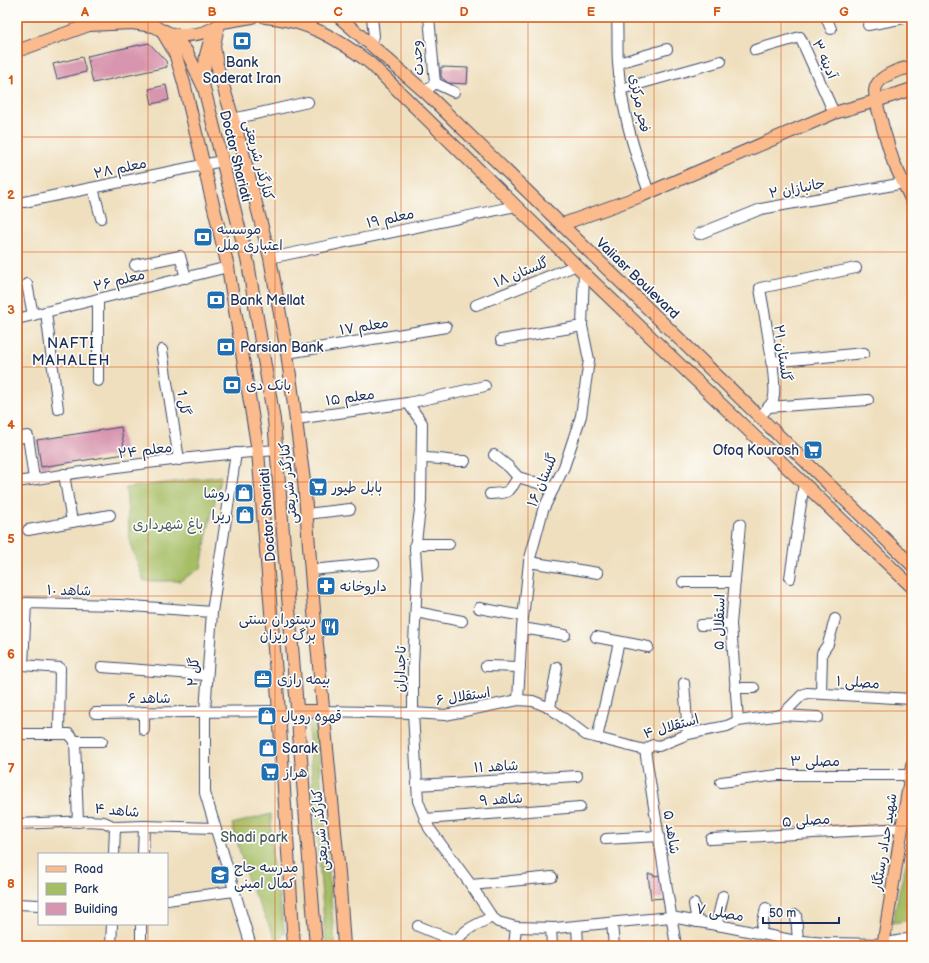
<svg xmlns="http://www.w3.org/2000/svg" width="929" height="963" font-family="'Balsamiq Sans','Playpen Sans Arabic',sans-serif">
	<rect width="100%" height="100%" fill="#fdfcf7"/>
	<filter id="ink" filterUnits="userSpaceOnUse"><feTurbulence type="fractalNoise" baseFrequency=".025" numOctaves="2"/><feDisplacementMap in="SourceGraphic" scale="8" xChannelSelector="R" yChannelSelector="G"/><feConvolveMatrix kernelMatrix="1 2 1 2 8 2 1 2 1" color-interpolation-filters="sRGB"/></filter>
	<filter id="wash" filterUnits="userSpaceOnUse"><feTurbulence type="fractalNoise" baseFrequency=".012" numOctaves="4" result="noise"/><feDisplacementMap in="SourceGraphic" scale="16" xChannelSelector="R" yChannelSelector="G"/><feGaussianBlur stdDeviation="0.9" result="paint"/><feColorMatrix in="noise" values="0 0 0 0 0 0 0 0 0 0 0 0 0 0 0 0 0 1.4 0 .05"/><feComposite in="paint" operator="in"/></filter>
	<g filter="url(#wash)">
		<rect width="100%" height="100%" fill="#efdfbe"/>
		<!-- green -->
		<g fill="#a5bd63" stroke="#607660">
			<polygon points="221,476 208,529 201,568 180,581 144,581 130,544 126,488"/>
			<polygon points="315,712 335,946 326,946 307,713"/>
			<polygon points="271,814 272,857 285,934 276,940 248,881 232,824"/>
			<polygon points="912,837 912,920 892,923"/>
		</g>
		<g id="blocks">
			<!-- building -->
			<g fill="#d895af">
				<polygon points="149,43 166,61 167,67 93,83 87,56"/>
				<polygon points="82,57 86,72 57,79 53,64"/>
				<polygon points="441,67 468,68 467,84 448,83 441,77"/>
				<polygon points="166,85 169,100 152,104 149,89"/>
				<polygon points="121,427 125,454 41,467 37,440"/>
				<polygon points="648,874 653,874 653,876 661,875 664,898 651,899"/>
			</g>
		</g>
	</g>
	<g filter="url(#ink)">
		<use href="#blocks" fill-opacity="0" stroke="#3b496c" stroke-width="1"/>
		<g fill="none" stroke-linecap="round" stroke-linejoin="round">
			<defs>
				<g id="minor">
					<path d="M 617,17 C 618,32 617,48 618,63 C 621,106 634,153 649,192"/>
					<polyline points="826,17 831,29"/>
					<polyline points="868,25 910,17"/>
					<polyline points="369,42 374,36 372,17"/>
					<polyline points="755,50 800,37 834,113"/>
					<polyline points="618,63 667,49"/>
					<polyline points="435,83 454,92"/>
					<polyline points="621,89 721,61"/>
					<polyline points="425,92 435,83 429,17"/>
					<polyline points="233,119 308,102"/>
					<polyline points="93,188 101,218"/>
					<polyline points="24,202 222,161"/>
					<polyline points="699,234 761,209 904,183"/>
					<polyline points="270,258 516,206"/>
					<polyline points="135,265 180,256 186,278"/>
					<polyline points="27,284 33,315"/>
					<polyline points="98,299 98,381"/>
					<polyline points="476,305 577,265"/>
					<polyline points="46,312 58,409"/>
					<polyline points="17,319 228,267"/>
					<polyline points="501,340 582,326"/>
					<polyline points="162,350 179,460"/>
					<polyline points="287,353 446,327"/>
					<polyline points="771,362 864,353"/>
					<polyline points="408,403 422,423 421,502 415,549 417,578 413,666 413,713 418,801 429,828 471,885 492,917"/>
					<polyline points="768,407 868,400"/>
					<path d="M 759,417 C 764,412 770,407 773,400 C 779,386 763,308 760,288 L 856,268"/>
					<polyline points="296,419 408,403 485,386"/>
					<polyline points="17,438 28,436 34,479"/>
					<polyline points="236,453 212,612 205,712 205,793 251,946"/>
					<polyline points="494,455 509,467 518,477 554,488"/>
					<path d="M 422,458 C 437,457 450,462 465,461"/>
					<polyline points="64,474 72,522"/>
					<path d="M 17,482 C 103,468 190,456 277,450"/>
					<path d="M 490,494 C 509,493 509,493 518,477"/>
					<polyline points="306,514 350,509"/>
					<polyline points="28,530 110,515"/>
					<polyline points="415,544 449,544"/>
					<polyline points="529,562 598,573"/>
					<polyline points="311,570 374,564"/>
					<polyline points="790,578 804,483"/>
					<polyline points="683,582 735,582"/>
					<polyline points="479,608 523,616"/>
					<polyline points="416,612 462,621"/>
					<polyline points="701,625 731,624"/>
					<polyline points="522,628 565,635"/>
					<polyline points="596,637 648,647"/>
					<polyline points="486,666 520,667"/>
					<polyline points="102,667 206,675"/>
					<polyline points="684,683 688,734"/>
					<polyline points="735,688 754,688"/>
					<polyline points="821,693 822,653 828,644 835,619"/>
					<polyline points="518,700 522,628 529,562 543,510 564,467 581,416 589,360 582,326 584,273"/>
					<polyline points="550,708 557,667"/>
					<polyline points="323,711 413,713 445,715 518,700 533,701 550,708 586,735 645,750 653,745 659,746 688,734 727,726 738,721 782,715 818,717"/>
					<polyline points="144,712 144,730"/>
					<polyline points="95,713 279,711"/>
					<polyline points="782,715 802,695 807,693 912,699"/>
					<polyline points="738,721 731,624 740,524"/>
					<polyline points="17,734 69,734 75,741 78,822"/>
					<polyline points="59,734 60,668 23,665 26,603 119,605 212,612"/>
					<polyline points="597,738 619,642"/>
					<polyline points="75,741 102,741"/>
					<polyline points="645,750 676,946"/>
					<polyline points="721,782 778,775 911,775"/>
					<polyline points="417,785 577,776"/>
					<polyline points="425,819 580,807"/>
					<polyline points="17,824 89,821 104,822 115,827 144,826 215,828"/>
					<polyline points="606,839 659,836"/>
					<polyline points="711,839 902,828"/>
					<polyline points="114,854 115,827"/>
					<polyline points="143,854 144,826"/>
					<polyline points="471,885 552,877"/>
					<polyline points="167,900 234,891"/>
					<polyline points="17,904 39,905"/>
					<polyline points="694,904 697,922"/>
					<polyline points="796,915 798,941"/>
					<polyline points="612,923 614,946"/>
					<polyline points="716,925 723,896"/>
					<polyline points="418,926 457,942"/>
					<polyline points="577,926 578,946"/>
					<polyline points="551,928 552,946"/>
					<polyline points="760,934 766,908"/>
					<polyline points="111,946 112,924"/>
					<polyline points="141,946 141,924"/>
					<path d="M 456,946 C 457,931 481,923 492,917 L 498,922 L 516,927 L 555,928 L 671,917 L 728,927 L 791,940 L 826,943 L 883,944 L 912,938"/>
					<polyline points="514,946 516,927"/>
				</g>
				<g id="major">
					<polyline points="101,17 89,25 132,23 153,26"/>
					<path d="M 144,17 C 166,42 206,40 228,17"/>
					<path d="M 265,17 C 307,20 338,39 370,63 L 584,273 L 912,587"/>
					<polyline points="339,17 425,92 912,565"/>
					<polyline points="223,22 252,17"/>
					<polyline points="218,26 214,46 217,65 243,153 270,258 287,353 304,481 315,624 339,873 344,946"/>
					<polyline points="165,31 178,41 187,52 204,88 248,263 274,420 316,946"/>
					<polyline points="163,33 175,53 184,83 228,267 258,451 279,711 294,946"/>
					<polyline points="17,51 89,25"/>
					<path d="M 912,67 C 900,69 876,76 875,91 C 875,94 876,98 876,101 L 912,89"/>
					<polyline points="203,82 206,55 211,37"/>
					<polyline points="563,224 641,196 834,113 876,101 883,128 893,161 912,201"/>
					<polyline points="297,711 323,711"/>
					<polyline points="883,946 912,766"/>
				</g>
			</defs>
			<!-- minor casing -->
			<use href="#minor" stroke="#3b496c" stroke-width="12"/>
			<!-- major casing -->
			<use href="#major" stroke="#3b496c" stroke-width="14"/>
			<!-- minor -->
			<use href="#minor" stroke="#fff" stroke-width="10"/>
			<!-- major -->
			<use href="#major" stroke="#fbbb8d" stroke-width="12"/>
		</g>
	</g>
	<!-- grid -->
	<path fill="none" stroke="#d45514" stroke-width="1" stroke-opacity="0.55" d="M 148,17 L 148,854M 275,17 L 275,946M 401,17 L 401,946M 528,17 L 528,946M 654,17 L 654,946M 781,17 L 781,946M 17,137 L 912,137M 17,252 L 912,252M 17,367 L 912,367M 17,482 L 912,482M 17,596 L 912,596M 17,711 L 912,711M 17,826 L 912,826M 148,924 L 148,946"/>
	<!-- icons -->
	<defs>
		<symbol id="bank-square" viewBox="-11 -11 22 22"><rect x="-9" y="-9" width="18" height="18" rx="4" fill="#1f6fb2" stroke="#fdfcf7"/><path d="M-6-4H6V4H-6ZM0-2.3a2.3 2.3 0 1 0 0 4.6a2.3 2.3 0 1 0 0-4.6Z" fill="#fff"/></symbol>
		<symbol id="supermarket-square" viewBox="-11 -11 22 22"><rect x="-9" y="-9" width="18" height="18" rx="4" fill="#1f6fb2" stroke="#fdfcf7"/><path d="M-6-5.5h2.5l.6 2H6L4.5 2H-2.5L-4.4-4H-6ZM-1.5 3.2a1.3 1.3 0 1 0 .1 0ZM3 3.2a1.3 1.3 0 1 0 .1 0Z" fill="#fff"/></symbol>
		<symbol id="shop-square" viewBox="-11 -11 22 22"><rect x="-9" y="-9" width="18" height="18" rx="4" fill="#1f6fb2" stroke="#fdfcf7"/><path d="M-5-2.5h2.3a2.7 3.5 0 0 1 5.4 0H5L5.5 6h-11ZM-1.5-2.5h3a1.5 2.3 0 0 0-3 0Z" fill="#fff"/></symbol>
		<symbol id="pharmacy-square" viewBox="-11 -11 22 22"><rect x="-9" y="-9" width="18" height="18" rx="4" fill="#1f6fb2" stroke="#fdfcf7"/><path d="M-2-6h4v4h4v4h-4v4h-4v-4h-4v-4h4Z" fill="#fff"/></symbol>
		<symbol id="restaurant-square" viewBox="-11 -11 22 22"><rect x="-9" y="-9" width="18" height="18" rx="4" fill="#1f6fb2" stroke="#fdfcf7"/><path d="M-5-6h1v4h1v-4h1v4h1v-4h1v5L-1.5 .5V6h-2V.5L-5-1ZM5-6V6H3V1.5H1.5Q1.5-4 5-6Z" fill="#fff"/></symbol>
		<symbol id="office-square" viewBox="-11 -11 22 22"><rect x="-9" y="-9" width="18" height="18" rx="4" fill="#1f6fb2" stroke="#fdfcf7"/><path d="M-6-3h4V-5.5h4V-3h4V5H-6ZM-1-4.5V-3h2v-1.5ZM-6 0V1H6V0Z" fill="#fff"/></symbol>
		<symbol id="school-square" viewBox="-11 -11 22 22"><rect x="-9" y="-9" width="18" height="18" rx="4" fill="#1f6fb2" stroke="#fdfcf7"/><path d="M0-5L7-2L0 1L-7-2ZM-4 1L0 2.5L4 1V4Q0 6-4 4Z" fill="#fff"/></symbol>
	</defs>
	<g fill-rule="evenodd">
		<use href="#bank-square" x="231" y="30" width="22" height="22"/>
		<use href="#bank-square" x="192" y="226" width="22" height="22"/>
		<use href="#bank-square" x="205" y="289" width="22" height="22"/>
		<use href="#bank-square" x="215" y="336" width="22" height="22"/>
		<use href="#bank-square" x="221" y="374" width="22" height="22"/>
		<use href="#supermarket-square" x="802" y="439" width="22" height="22"/>
		<use href="#supermarket-square" x="307" y="476" width="22" height="22"/>
		<use href="#shop-square" x="233" y="482" width="22" height="22"/>
		<use href="#shop-square" x="234" y="504" width="22" height="22"/>
		<use href="#pharmacy-square" x="315" y="575" width="22" height="22"/>
		<use href="#restaurant-square" x="319" y="616" width="22" height="22"/>
		<use href="#office-square" x="252" y="668" width="22" height="22"/>
		<use href="#shop-square" x="256" y="705" width="22" height="22"/>
		<use href="#shop-square" x="257" y="737" width="22" height="22"/>
		<use href="#supermarket-square" x="259" y="761" width="22" height="22"/>
		<use href="#school-square" x="209" y="864" width="22" height="22"/>
	</g>
	<g text-anchor="middle" stroke-width="3.5" stroke-linejoin="round" paint-order="stroke">
		<!-- street labels -->
		<g font-size="14" fill="#1b2f5e" stroke="#fdfcf7">
			<text transform="translate(417 58) rotate(-95)" y="5">وحدت</text>
			<text transform="translate(825 59) rotate(66)" y="5">آدینه ۳</text>
			<text transform="translate(640 103) rotate(79)" y="5">فجر مرکزی</text>
			<text transform="translate(236 156) rotate(76)" y="5">Doctor Shariati</text>
			<text transform="translate(259 160) rotate(75)" y="5">کنارگذر شریعتی</text>
			<text transform="translate(120 168) rotate(-12)" y="5">معلم ۲۸</text>
			<text transform="translate(797 188) rotate(-11)" y="5">جانبازان ۲</text>
			<text transform="translate(390 218) rotate(-12)" y="5">معلم ۱۹</text>
			<text transform="translate(521 272) rotate(-22)" y="5">گلستان ۱۸</text>
			<text transform="translate(638 278) rotate(44)" y="5">Valiasr Boulevard</text>
			<text transform="translate(119 280) rotate(-14)" y="5">معلم ۲۶</text>
			<text transform="translate(364 326) rotate(-9)" y="5">معلم ۱۷</text>
			<text transform="translate(783 353) rotate(82)" y="5">گلستان ۲۱</text>
			<text transform="translate(350 397) rotate(-8)" y="5">معلم ۱۵</text>
			<text transform="translate(184 403) rotate(81)" y="5">گل 1</text>
			<text transform="translate(145 450) rotate(-7)" y="5">معلم ۲۴</text>
			<text transform="translate(542 480) rotate(-67)" y="5">گلستان ۱۶</text>
			<text transform="translate(288 483) rotate(-96)" y="5">کنارگذر شریعتی</text>
			<text transform="translate(267 515) rotate(-94)" y="5">Doctor Shariati</text>
			<text transform="translate(69 590) rotate(1)" y="5">شاهد ۱۰</text>
			<text transform="translate(719 622) rotate(-89)" y="5">استقلال ۵</text>
			<text transform="translate(400 669) rotate(-88)" y="5">تاجداران</text>
			<text transform="translate(193 672) rotate(-86)" y="5">گل ۲</text>
			<text transform="translate(858 682) rotate(4)" y="5">مصلی ۱</text>
			<text transform="translate(463 696) rotate(-9)" y="5">استقلال ۶</text>
			<text x="149" y="703">شاهد ۶</text>
			<text transform="translate(671 726) rotate(-16)" y="5">استقلال ۴</text>
			<text x="815" y="766">مصلی ۳</text>
			<text transform="translate(496 766) rotate(-3)" y="5">شاهد ۱۱</text>
			<text transform="translate(501 799) rotate(-4)" y="5">شاهد ۹</text>
			<text transform="translate(117 810) rotate(5)" y="5">شاهد ۴</text>
			<text transform="translate(806 820) rotate(-4)" y="5">مصلی ۵</text>
			<text transform="translate(320 830) rotate(-95)" y="5">کنارگذر شریعتی</text>
			<text transform="translate(672 832) rotate(81)" y="5">شاهد ۵</text>
			<text transform="translate(884 842) rotate(-81)" y="5">شهید حداد رستگار</text>
			<text transform="translate(720 912) rotate(10)" y="5">مصلی ۷</text>
		</g>
		<!-- poi labels -->
		<g font-size="14" fill="#1b2f5e" stroke="#fdfcf7" text-anchor="start">
			<text x="242" y="67" text-anchor="middle">Bank<tspan x="242" dy="16">Saderat Iran</tspan></text>
			<text x="217" y="234">موسسه<tspan x="217" dy="16">اعتباری ملل</tspan></text>
			<text x="230" y="305">Bank Mellat</text>
			<text x="240" y="352">Parsian Bank</text>
			<text x="246" y="390">بانک دی</text>
			<text x="799" y="455" text-anchor="end">Ofoq Kourosh</text>
			<text x="332" y="492">بابل طیور</text>
			<text x="230" y="498" text-anchor="end">روشا</text>
			<text x="231" y="520" text-anchor="end">ریرا</text>
			<text x="340" y="591">داروخانه</text>
			<text x="316" y="624" text-anchor="end">رستوران سنتی<tspan x="316" dy="16">برگ ریزان</tspan></text>
			<text x="277" y="684">بیمه رازی</text>
			<text x="281" y="721">قهوه رویال</text>
			<text x="282" y="753">Sarak</text>
			<text x="284" y="777">هراز</text>
			<text x="234" y="872">مدرسه حاج<tspan x="234" dy="16">کمال امینی</tspan></text>
		</g>
		<!-- park labels -->
		<g font-size="14" fill="#445a60" stroke="#fdfcf7">
			<text x="168" y="529">باغ شهرداری</text>
			<text x="254" y="842">Shadi park</text>
		</g>
		<!-- neighbourhood labels -->
		<g font-size="15" letter-spacing="1" fill="#1b2f5e" stroke="#fdfcf7">
			<text x="71" y="348">NAFTI<tspan x="71" dy="17">MAHALEH</tspan></text>
		</g>
	</g>
	<!-- margin -->
	<rect width="929" height="963" fill="none" stroke="#fdfcf7" stroke-width="44"/>
	<!-- legend -->
	<rect x="38" y="853" width="130" height="72" fill="#fdfcf7" stroke="#a3aaba"/>
	<rect x="46" y="866" width="20" height="6" fill="#fbbb8d" stroke="#a3aaba"/>
	<text x="74" y="873" font-size="12" fill="#1b2f5e">Road</text>
	<rect x="46" y="883" width="20" height="12" fill="#a5bd63" stroke="#a3aaba"/>
	<text x="74" y="893" font-size="12" fill="#1b2f5e">Park</text>
	<rect x="46" y="903" width="20" height="12" fill="#d895af" stroke="#a3aaba"/>
	<text x="74" y="913" font-size="12" fill="#1b2f5e">Building</text>
	<!-- scale -->
	<path d="M763 917v6h76v-6" fill="none" stroke="#1b2f5e" stroke-width="2"/>
	<text x="769" y="917" font-size="12" fill="#1b2f5e" stroke="#fdfcf7" stroke-width="3" paint-order="stroke">50 m</text>
	<rect x="22" y="22" width="885" height="919" fill="none" stroke="#d45514" stroke-width="1.5"/>
	<g font-size="13" text-anchor="middle" font-weight="bold" fill="#d45514">
		<text x="85" y="16">A</text>
		<text x="212" y="16">B</text>
		<text x="338" y="16">C</text>
		<text x="464" y="16">D</text>
		<text x="591" y="16">E</text>
		<text x="717" y="16">F</text>
		<text x="844" y="16">G</text>
		<text x="11" y="84">1</text>
		<text x="11" y="199">2</text>
		<text x="11" y="314">3</text>
		<text x="11" y="429">4</text>
		<text x="11" y="543">5</text>
		<text x="11" y="658">6</text>
		<text x="11" y="773">7</text>
		<text x="11" y="888">8</text>
	</g>
</svg>
